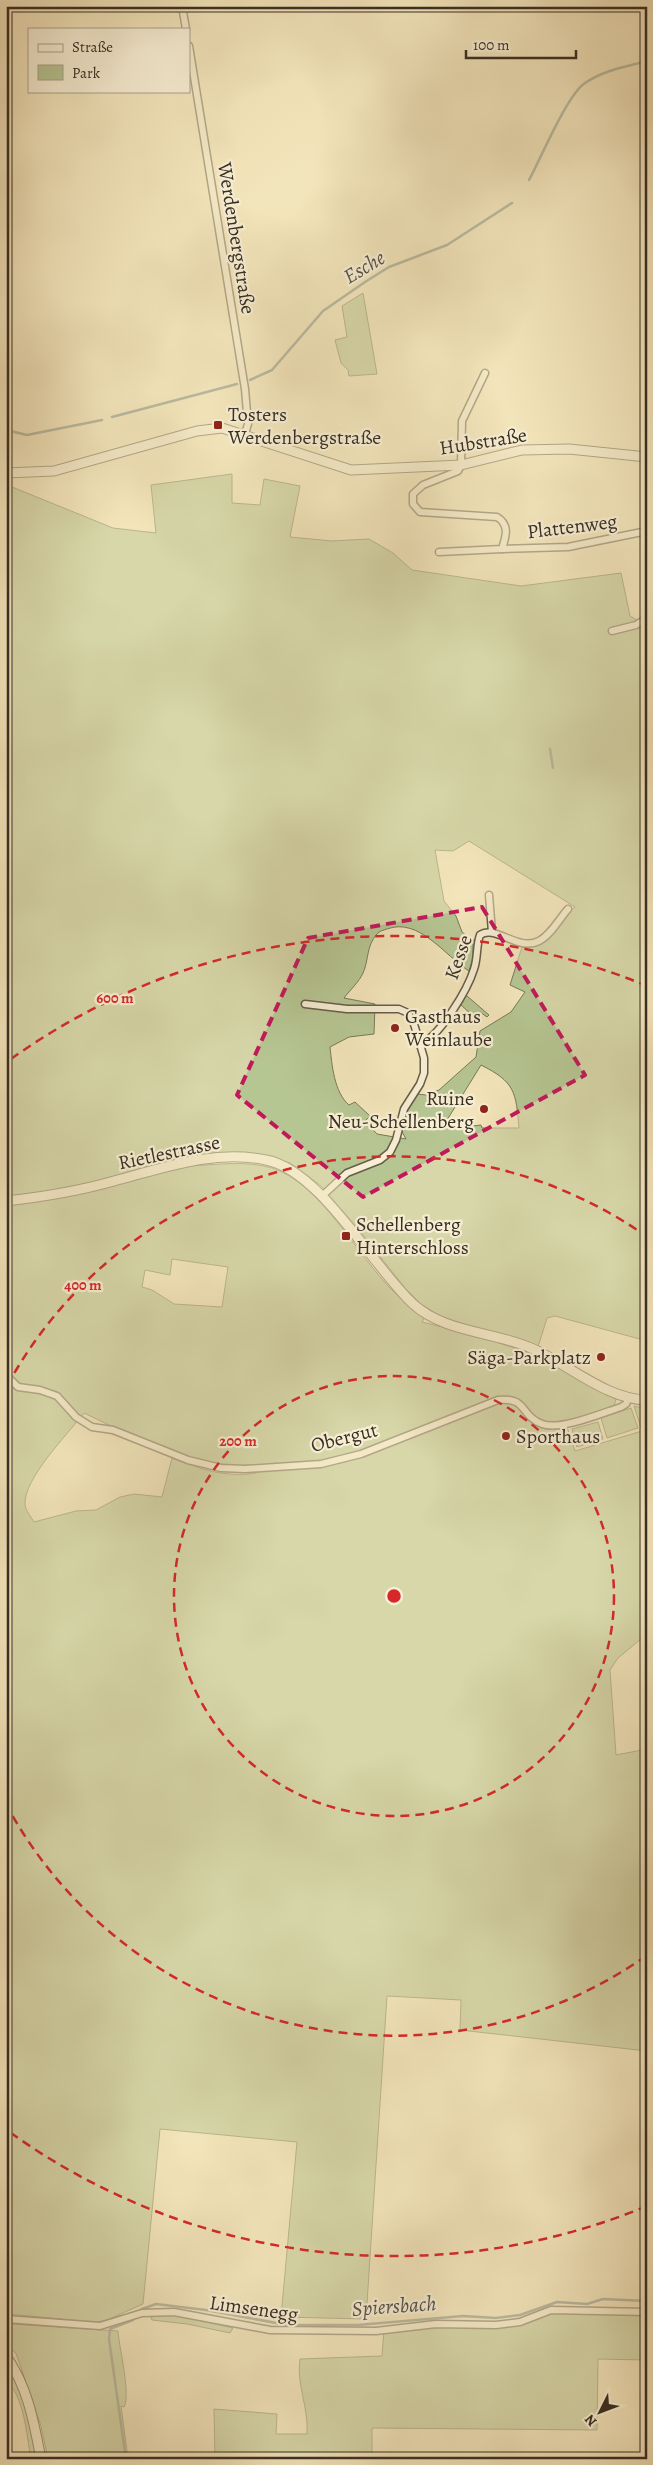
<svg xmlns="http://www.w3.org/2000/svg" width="653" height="2465" font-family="Alegreya,serif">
	<rect width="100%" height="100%" fill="#f3e5bb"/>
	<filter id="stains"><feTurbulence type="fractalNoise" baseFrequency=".004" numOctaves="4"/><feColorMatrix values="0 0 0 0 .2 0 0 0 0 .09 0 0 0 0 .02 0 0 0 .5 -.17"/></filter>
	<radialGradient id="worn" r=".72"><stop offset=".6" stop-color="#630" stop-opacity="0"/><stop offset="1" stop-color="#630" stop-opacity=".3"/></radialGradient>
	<!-- green -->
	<g fill="#b6c693" stroke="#777a5c" fill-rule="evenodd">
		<polygon points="363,293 377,374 349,376 348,370 341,363 335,340 347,337 342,306"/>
		<path d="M 232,474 L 232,503 L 260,505 L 264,479 L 300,486 L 290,537 L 332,541 L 369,539 L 393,553 L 412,570 L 521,586 L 621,573 L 630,616 L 647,626 L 647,1341 L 555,1316 L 547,1318 L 538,1347 L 475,1328 L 440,1316 L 421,1304 L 405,1288 L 356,1226 L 320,1185 L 290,1163 L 248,1153 L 188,1166 C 214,1165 246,1160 272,1168 C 320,1183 357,1255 392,1290 C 402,1300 414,1308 425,1317 L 422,1322 L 478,1336 L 539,1356 L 616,1399 L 614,1406 L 566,1424 L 575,1451 L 642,1431 L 634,1406 L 647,1409 L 647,1634 L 618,1658 L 610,1670 L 616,1755 L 647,1749 L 647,2051 L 460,2030 L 461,2000 L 387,1996 L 366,2319 L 281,2317 L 297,2142 L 160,2129 L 143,2304 L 107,2320 L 97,2322 L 6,2314 L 6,487 L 12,487 L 113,528 L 156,533 L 151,485 ZM 469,841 L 575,907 C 557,921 548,950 522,947 L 510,985 L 525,992 L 511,1012 L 480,1031 L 476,1057 L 439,1090 L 426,1095 L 417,1094 L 404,1116 L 401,1130 L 406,1139 L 377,1134 L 365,1121 L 370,1116 L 355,1102 L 349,1105 C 334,1092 332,1065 330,1047 L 349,1037 L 374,1034 L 375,1004 L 344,998 C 350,990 359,982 363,973 C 369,960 366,946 377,934 C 379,931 384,930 387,929 C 419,917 445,956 469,971 L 473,958 L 473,941 L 462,932 L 456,916 L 444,901 L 435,850 L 453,851 ZM 481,1065 C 515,1082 516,1092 519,1128 L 482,1128 L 481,1125 L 456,1128 L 447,1120 ZM 172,1259 L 228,1267 L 222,1307 L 174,1304 L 152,1290 L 142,1287 L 145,1270 L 170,1275 ZM 84,1413 L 161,1450 L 225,1466 L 254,1465 L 256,1473 C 226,1478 200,1469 172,1458 L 162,1497 L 134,1494 L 120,1497 L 96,1510 L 76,1511 L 34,1522 C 31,1517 26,1511 25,1505 C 23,1479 68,1434 84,1413 Z"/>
		<polygon points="463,995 467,996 489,1015 487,1017 480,1012 474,1017 460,1004"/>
		<polygon points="631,1408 638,1428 607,1438 601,1418"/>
		<polygon points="598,1422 603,1439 577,1447 572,1429"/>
		<path d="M 551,2310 L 647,2312 L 647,2360 L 598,2359 L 597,2430 L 372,2428 L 372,2459 L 215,2459 L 214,2409 L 277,2414 L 276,2434 L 307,2434 C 309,2408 296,2384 300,2359 L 382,2356 L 384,2330 L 520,2322 Z"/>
		<polygon points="174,2315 233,2328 230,2333 187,2324 152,2320 150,2316"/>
		<path d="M 11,2324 L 118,2331 C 119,2347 131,2395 124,2407 L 121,2406 L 128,2459 L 48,2459 L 41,2426 L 16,2353 L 6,2346 L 6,2327 Z"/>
		<path d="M 6,2367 C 27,2392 31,2428 37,2459 L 31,2459 C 26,2432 25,2400 6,2379 Z"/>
	</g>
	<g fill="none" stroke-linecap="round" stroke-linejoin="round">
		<!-- stream -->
		<g stroke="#75847d" stroke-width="2.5">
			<path d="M 529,180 C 541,158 567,95 585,83 C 604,70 625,67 647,61"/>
			<polyline points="250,380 272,370 323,311 365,282 389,267 447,245 512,203"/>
			<polyline points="112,417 237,384"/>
			<polyline points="6,430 27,435 102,420"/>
			<polyline points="550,749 553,768"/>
			<polyline points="142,2309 156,2304 206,2310 287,2325 358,2325 463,2316 496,2318 520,2315 557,2302 587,2304 603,2299 647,2301"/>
			<polyline points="126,2459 109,2339 110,2329 133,2320"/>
		</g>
		<defs>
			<g id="minor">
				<polyline points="182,6 186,29"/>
				<polyline points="189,46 245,389 248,424 245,434"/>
				<polyline points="502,549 568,547 647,531"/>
				<path d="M 439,552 L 502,549 C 506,536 510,525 497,517 L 420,512 L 413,504 L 413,494 L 423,485 L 458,471 L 461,465 L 462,421 L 485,373"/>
				<polyline points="612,631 636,625 647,618"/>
				<polyline points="489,895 492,932"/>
				<polyline points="305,1004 347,1009 399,1009 408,1013 414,1024 424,1058 424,1073 420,1084 404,1109 396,1140 390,1152 380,1160 347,1173 322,1196"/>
				<path d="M 420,1044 C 439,1038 468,989 474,969 C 478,958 476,946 480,935 C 495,924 518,952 539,941 C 551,935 559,919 568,909"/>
				<path d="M 6,1375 L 18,1387 L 40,1390 L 57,1396 L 76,1417 L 92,1427 L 113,1430 L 188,1460 L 221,1468 L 245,1469 L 321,1464 L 361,1454 L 498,1400 C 528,1397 519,1415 542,1424 C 560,1431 602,1413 621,1407 L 626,1404 L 629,1398"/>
				<polyline points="6,2319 100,2326 142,2313 174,2312 270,2330 376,2331 436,2324 496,2325 520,2322 551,2310 647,2312"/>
			</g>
			<g id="tertiary">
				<polyline points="6,473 54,471 197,431 222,428 351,470 461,465 522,450 569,449 647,457"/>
				<path d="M 6,1201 C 42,1197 79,1191 114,1181 C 163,1168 214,1149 266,1160 C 320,1170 371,1264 412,1303 C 444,1333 492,1331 531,1348 C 567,1363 607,1400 647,1400"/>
			</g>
			<path id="secondary" d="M 6,2356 C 28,2387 34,2423 41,2459"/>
		</defs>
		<!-- minor casing -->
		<use href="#minor" stroke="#675c4a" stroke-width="9"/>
		<!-- tertiary casing -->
		<use href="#tertiary" stroke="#675c4a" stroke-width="11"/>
		<!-- secondary casing -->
		<use href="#secondary" stroke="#382f24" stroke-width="11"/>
		<!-- minor -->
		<use href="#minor" stroke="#f7eed3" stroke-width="6"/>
		<!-- tertiary -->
		<use href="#tertiary" stroke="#f7eed3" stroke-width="9"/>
		<!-- secondary -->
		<use href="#secondary" stroke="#f7eed3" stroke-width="9"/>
	</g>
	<!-- marked area -->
	<path d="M0 0H653V2465H0ZM 482,907 L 585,1075 L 363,1197 L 237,1095 L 308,938 Z" fill="#f3e5bb" fill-opacity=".55" fill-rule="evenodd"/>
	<path fill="none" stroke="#c2185b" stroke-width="4" stroke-dasharray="10 6" stroke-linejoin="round" d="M 482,907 L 585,1075 L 363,1197 L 237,1095 L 308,938 Z"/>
	<!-- distance rings -->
	<g fill="none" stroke="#d62828" stroke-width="2.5" stroke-dasharray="9 6">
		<circle cx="394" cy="1596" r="220"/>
		<path d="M646 1956A440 440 0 0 1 7 1806M7 1386A440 440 0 0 1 646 1236"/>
		<path d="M647 2206A660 660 0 0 1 11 2133M11 1059A660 660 0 0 1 647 986"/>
	</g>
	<!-- markers -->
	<g fill="#8f2418" stroke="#f7eed3" stroke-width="2">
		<rect x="213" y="420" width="10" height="10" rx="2.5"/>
		<circle cx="395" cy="1028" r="5"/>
		<circle cx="484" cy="1109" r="5"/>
		<rect x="341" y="1231" width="10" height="10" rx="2.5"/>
		<circle cx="601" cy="1357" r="5"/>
		<circle cx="506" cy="1436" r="5"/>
	</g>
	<g text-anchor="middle" stroke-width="4.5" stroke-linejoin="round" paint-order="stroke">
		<!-- street labels -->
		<g font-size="20" fill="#382f24" stroke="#f7eed3">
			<text transform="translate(237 238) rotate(81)" y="7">Werdenbergstraße</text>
			<text transform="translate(483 441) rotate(-9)" y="7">Hubstraße</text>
			<text transform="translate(572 526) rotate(-7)" y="7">Plattenweg</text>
			<text transform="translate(458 957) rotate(-70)" y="7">Kesse</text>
			<text transform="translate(169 1152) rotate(-12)" y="7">Rietlestrasse</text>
			<text transform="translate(344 1437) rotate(-14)" y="7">Obergut</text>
			<text transform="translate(254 2308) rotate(8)" y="7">Limsenegg</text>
		</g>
		<!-- poi labels -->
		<g font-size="20" fill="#382f24" stroke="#f7eed3" text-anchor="start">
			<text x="228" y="421">Tosters<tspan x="228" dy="23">Werdenbergstraße</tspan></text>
			<text x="405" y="1023">Gasthaus<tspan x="405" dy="23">Weinlaube</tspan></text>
			<text x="474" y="1105" text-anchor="end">Ruine<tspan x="474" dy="23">Neu-Schellenberg</tspan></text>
			<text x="356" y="1231">Schellenberg<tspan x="356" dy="23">Hinterschloss</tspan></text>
			<text x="591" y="1364" text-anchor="end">Säga-Parkplatz</text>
			<text x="516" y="1443">Sporthaus</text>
		</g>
		<!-- water labels -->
		<g font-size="21" font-style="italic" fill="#525249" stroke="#f7eed3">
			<text transform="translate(364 267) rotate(-31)" y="7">Esche</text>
			<text transform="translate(394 2306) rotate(-4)" y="7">Spiersbach</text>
		</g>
	</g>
	<circle cx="394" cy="1596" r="8" fill="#d62828" stroke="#f7eed3" stroke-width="2.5"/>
	<g font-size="15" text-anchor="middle" font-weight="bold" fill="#d62828" stroke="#f7eed3" stroke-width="4.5" stroke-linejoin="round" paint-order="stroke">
		<text x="115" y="1003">600 m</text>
		<text x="83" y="1290">400 m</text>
		<text x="238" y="1446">200 m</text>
	</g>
	<!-- margin -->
	<rect width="653" height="2465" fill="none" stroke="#f3e5bb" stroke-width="25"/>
	<rect x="8" y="8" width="638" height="2450" fill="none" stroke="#382f24" stroke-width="2.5"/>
	<rect x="12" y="12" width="628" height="2440" fill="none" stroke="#382f24"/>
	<!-- legend -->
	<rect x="28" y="28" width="162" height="65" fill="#f7eed3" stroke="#aba28d"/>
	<rect x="38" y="44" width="25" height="8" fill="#f7eed3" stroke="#aba28d"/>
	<text x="72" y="52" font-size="15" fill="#382f24">Straße</text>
	<rect x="38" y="65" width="25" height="15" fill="#b6c693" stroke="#aba28d"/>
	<text x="72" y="78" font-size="15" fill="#382f24">Park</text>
	<!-- north arrow -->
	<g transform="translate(600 2412) rotate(228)" stroke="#f7eed3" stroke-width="4" paint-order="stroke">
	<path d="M0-4L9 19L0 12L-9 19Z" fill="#382f24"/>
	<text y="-8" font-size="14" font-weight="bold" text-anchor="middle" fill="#382f24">N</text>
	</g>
	<!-- scale -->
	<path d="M466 50v8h110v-8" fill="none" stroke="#382f24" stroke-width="2.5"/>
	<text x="473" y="50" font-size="15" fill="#382f24" stroke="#f7eed3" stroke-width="4" paint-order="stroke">100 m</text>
	<rect width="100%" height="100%" filter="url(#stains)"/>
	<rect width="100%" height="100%" fill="url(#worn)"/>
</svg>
